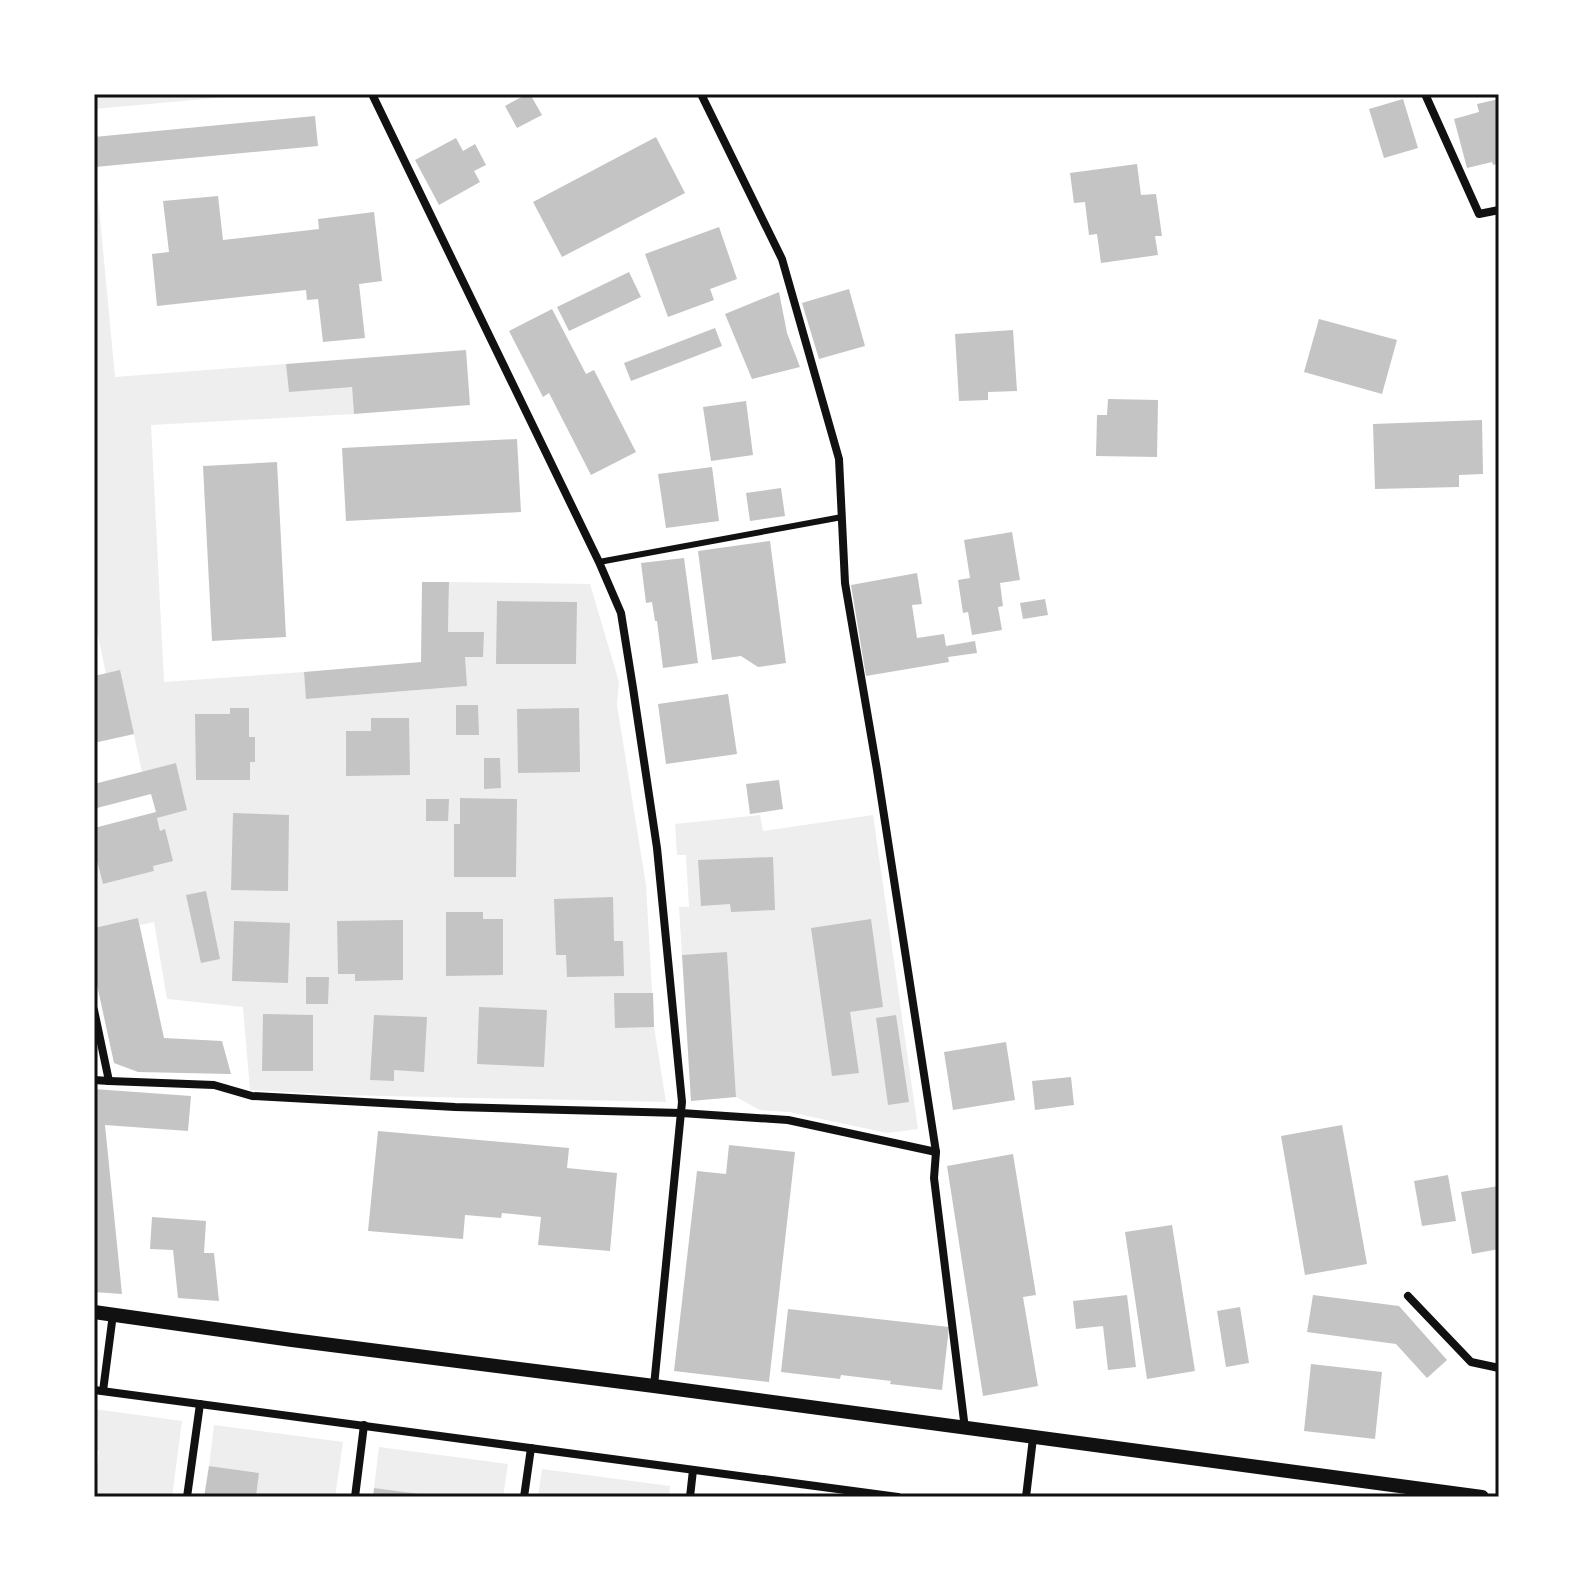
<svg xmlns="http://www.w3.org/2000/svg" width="1593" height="1591" font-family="Rubik,sans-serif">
	<rect width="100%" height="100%" fill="#fff"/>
	<!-- green -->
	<g fill="#eee">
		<polygon points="94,94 258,94 94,109"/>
		<polygon points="94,154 115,377 286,364 352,387 354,414 151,425 164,682 304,672 307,699 466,686 465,657 483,632 448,632 449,582 590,584 619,682 617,705 646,885 654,1027 666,1102 339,1095 250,1090 243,1007 167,999 154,922 140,925 138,918 94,928 94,849 103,884 154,871 153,866 164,830 160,831 157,818 187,810 176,763 142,772 120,671 106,674 94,616"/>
		<polygon points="760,815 763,831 873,815 918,1129 887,1133 789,1112 760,1110 736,1097 727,953 682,955 679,907 689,907 686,855 677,855 675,824"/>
		<polygon points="94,1409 182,1421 172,1497 94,1497 99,1451 94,1450"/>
		<polygon points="214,1425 343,1442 335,1497 256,1497 259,1473 209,1466"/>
		<polygon points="379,1447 508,1464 503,1497 424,1497 424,1495 374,1488"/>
		<polygon points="542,1469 670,1486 669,1497 538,1497"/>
	</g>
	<!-- building -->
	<g fill="#c4c4c4">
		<polygon points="527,94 530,94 542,115 517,128 505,106"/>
		<polygon points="1403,99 1418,148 1384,158 1369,109"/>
		<polygon points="1499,99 1499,163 1493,165 1492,162 1467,168 1454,119 1479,112 1477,104"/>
		<polygon points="315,116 318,146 95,167 94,137"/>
		<polygon points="656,137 685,193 562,257 533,202"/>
		<polygon points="456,138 463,151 475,144 486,165 474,171 480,182 439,205 415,160"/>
		<polygon points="1137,164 1141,195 1156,194 1162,236 1155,236 1158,255 1101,263 1097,234 1089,235 1085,202 1074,203 1070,173"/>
		<polygon points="218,196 223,240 319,229 318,219 374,212 382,281 359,284 365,338 323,342 318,299 307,300 306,290 157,306 152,254 169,252 163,201"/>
		<polygon points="719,227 737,279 710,289 714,300 668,317 645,254"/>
		<polygon points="629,272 641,297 569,331 557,307"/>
		<polygon points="849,289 865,346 819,359 802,303"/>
		<polygon points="779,292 787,333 800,367 752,379 725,314"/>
		<polygon points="552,309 586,374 594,370 636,452 591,475 549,393 543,397 509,331"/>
		<polygon points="1319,319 1397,340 1382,394 1304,372"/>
		<polygon points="715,328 722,346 631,381 624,363"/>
		<polygon points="1013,330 1017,391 988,392 988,400 959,401 955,334"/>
		<polygon points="466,350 470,405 354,414 352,387 289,392 286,364"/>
		<polygon points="1108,399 1158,400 1157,457 1096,456 1097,415 1107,415"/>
		<polygon points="746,401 753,455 711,461 703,407"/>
		<polygon points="1482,420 1483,474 1459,475 1459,487 1375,489 1373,424"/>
		<polygon points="517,439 521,512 346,521 342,448"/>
		<polygon points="277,462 286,637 212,641 203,466"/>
		<polygon points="712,467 719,521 666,528 658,474"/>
		<polygon points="781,488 785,516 750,521 746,493"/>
		<polygon points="1012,532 1020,580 1000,583 1003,606 998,607 1002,630 972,635 968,612 963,613 958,580 970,578 964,540"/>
		<polygon points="770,541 786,663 758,667 741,656 712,660 698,551"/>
		<polygon points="684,558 698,663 663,668 657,621 655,621 652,602 646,603 641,563"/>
		<polygon points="917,573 922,604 912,605 917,638 944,634 946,646 975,641 977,653 948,657 949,662 866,676 851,585"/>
		<polygon points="422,582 449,582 448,632 484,632 483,657 465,657 467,686 306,699 304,672 421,662"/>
		<polygon points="1045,599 1048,615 1023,619 1020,603"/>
		<polygon points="497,601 577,602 576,664 496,664"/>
		<polygon points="120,670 134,734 94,743 94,676"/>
		<polygon points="728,694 737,754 666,764 658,704"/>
		<polygon points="456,705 478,705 479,735 456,735"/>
		<polygon points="230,708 249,708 249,737 255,737 255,762 250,762 250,780 196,780 195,714 230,714"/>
		<polygon points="579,708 580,772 518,773 517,709"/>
		<polygon points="371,718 409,718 410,775 346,776 346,731 371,731"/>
		<polygon points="484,758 500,758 501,788 484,789"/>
		<polygon points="176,763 187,810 157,818 160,831 165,829 173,861 153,866 154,871 103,884 94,849 94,828 156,812 151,794 97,808 94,798 94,784"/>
		<polygon points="779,780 783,809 750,814 746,784"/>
		<polygon points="460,798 517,799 516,877 454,877 454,824 460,824"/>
		<polygon points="426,799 449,799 448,821 426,821"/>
		<polygon points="233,813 289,815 288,891 231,890"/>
		<polygon points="773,857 775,910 731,912 730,904 701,906 698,860"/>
		<polygon points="206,891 220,959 201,963 186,895"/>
		<polygon points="613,897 614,941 623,941 624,976 567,977 566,955 556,955 554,899"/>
		<polygon points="446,912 483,912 483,919 503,919 503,975 446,976"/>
		<polygon points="138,918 164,1038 222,1041 231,1074 138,1072 114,1063 94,971 94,928"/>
		<polygon points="871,919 883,1007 850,1012 859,1073 832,1076 811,928"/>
		<polygon points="403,920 403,980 355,981 355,974 338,974 337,921"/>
		<polygon points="234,921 290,923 288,983 232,981"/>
		<polygon points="727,952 736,1097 691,1101 682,955"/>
		<polygon points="306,977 329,977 328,1004 306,1004"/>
		<polygon points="614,993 653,993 654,1027 615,1028"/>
		<polygon points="479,1007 547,1010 544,1067 477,1064"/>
		<polygon points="263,1014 313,1015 313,1071 262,1071"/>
		<polygon points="374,1015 427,1017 424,1072 394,1070 394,1081 370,1080"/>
		<polygon points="896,1015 909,1102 888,1105 876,1018"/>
		<polygon points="1006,1042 1015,1100 953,1110 944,1052"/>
		<polygon points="1071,1077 1074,1105 1035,1110 1032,1081"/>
		<polygon points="94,1089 191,1096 188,1131 105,1125 122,1294 94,1292"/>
		<polygon points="1342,1125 1367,1264 1305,1275 1281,1136"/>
		<polygon points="378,1131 569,1148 567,1168 617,1173 610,1251 538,1245 541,1217 502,1213 501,1218 465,1215 463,1239 368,1231"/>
		<polygon points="729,1145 795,1152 769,1382 674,1371 697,1171 726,1174"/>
		<polygon points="1013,1154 1036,1295 1023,1297 1038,1386 983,1396 947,1166"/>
		<polygon points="1448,1175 1456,1221 1422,1226 1414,1181"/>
		<polygon points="1499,1186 1499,1249 1472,1254 1461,1192"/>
		<polygon points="152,1217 206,1221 204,1253 214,1253 219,1301 178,1298 173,1250 150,1249"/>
		<polygon points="1172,1225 1195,1371 1147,1379 1125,1232"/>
		<polygon points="1127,1295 1136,1367 1108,1370 1103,1326 1076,1329 1073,1301"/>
		<polygon points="1313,1295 1399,1306 1447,1360 1427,1378 1396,1344 1307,1332"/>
		<polygon points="1240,1307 1249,1363 1226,1367 1217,1311"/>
		<polygon points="788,1309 949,1327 942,1390 890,1384 891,1381 841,1375 840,1379 781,1372"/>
		<polygon points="1311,1364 1382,1372 1375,1439 1304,1431"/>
		<polygon points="209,1466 259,1473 256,1497 204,1497"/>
		<polygon points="374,1488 427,1495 427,1497 373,1497"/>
	</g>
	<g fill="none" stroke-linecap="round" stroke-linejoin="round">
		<!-- service -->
		<polyline stroke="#111" stroke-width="6" points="599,562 842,517"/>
		<!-- minor -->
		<g stroke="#111" stroke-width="8">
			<polyline points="372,94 599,562 621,613 633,688 657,848 682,1102 654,1386"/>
			<polyline points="701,94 782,259 839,459 845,583 877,770 936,1152 934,1178 965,1429"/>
			<polyline points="1425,94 1479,214 1499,210"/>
			<polyline points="94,1010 109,1081 94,1080"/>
			<polyline points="109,1081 214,1085 252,1096 455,1107 681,1113 788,1120 936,1152"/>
			<polyline points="1408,1296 1471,1362 1499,1368"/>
			<polyline points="94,1390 898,1497"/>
			<polyline points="103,1391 113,1314"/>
			<polyline points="187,1497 200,1404"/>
			<polyline points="355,1497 364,1425"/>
			<polyline points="524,1497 531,1448"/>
			<polyline points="690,1497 693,1470"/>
			<polyline points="1026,1497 1033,1438"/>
		</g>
		<!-- tertiary -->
		<polyline stroke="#111" stroke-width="14" points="94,1312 292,1340 654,1386 1482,1497"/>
	</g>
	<!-- border -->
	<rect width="1593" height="1591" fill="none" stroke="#ffffff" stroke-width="192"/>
	<rect x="96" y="96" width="1401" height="1399" fill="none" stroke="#111" stroke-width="3"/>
</svg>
